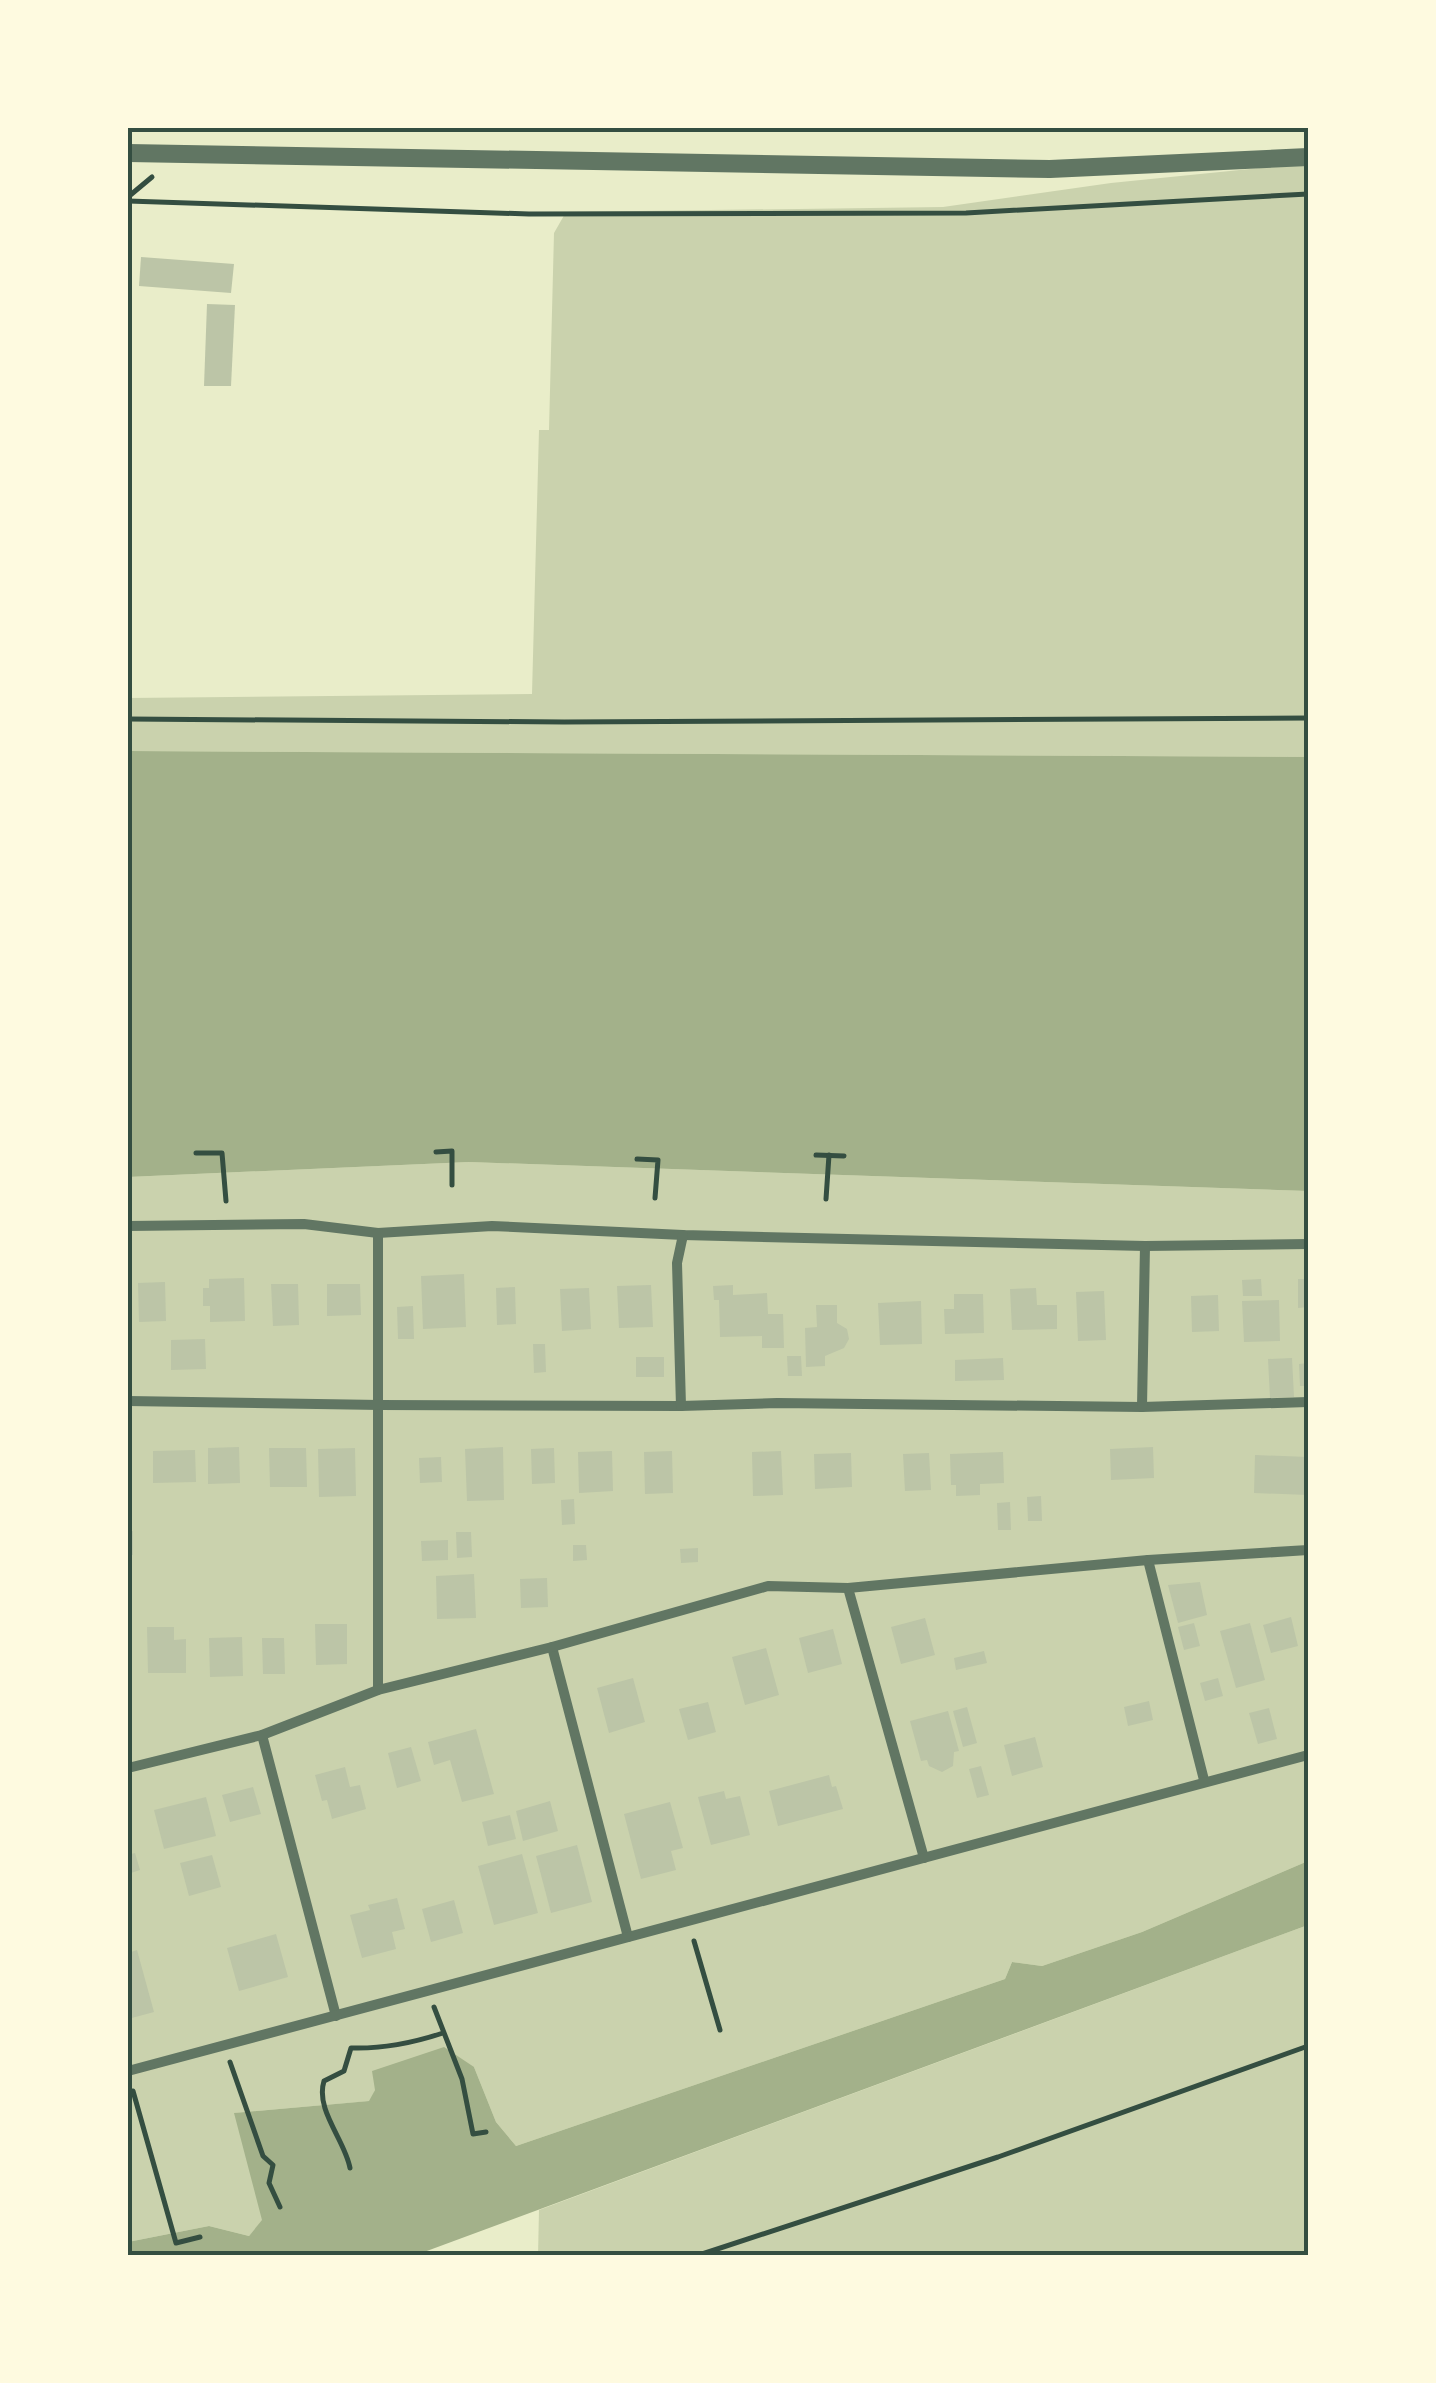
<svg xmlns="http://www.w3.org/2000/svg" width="1436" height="2383" font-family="Montserrat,sans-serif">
	<rect width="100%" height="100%" fill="#e9edc9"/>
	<!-- green -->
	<g fill="#cad2ad">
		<polygon points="1308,163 1308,757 128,751 128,698 532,694 539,430 549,430 554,233 566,212 943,207 1111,183"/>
		<polygon points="469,1162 1308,1191 1308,1861 1142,1932 1042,1966 1012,1962 1005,1979 516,2146 496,2122 474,2067 375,2090 370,2101 235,2113 263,2220 249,2236 209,2226 128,2242 128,1177"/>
		<polygon points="1308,1925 1308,2255 538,2256 539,2210"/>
	</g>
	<!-- water -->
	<g fill="#a3b18a">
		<polygon points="128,751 1308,757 1308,1191 469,1162 128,1177"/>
		<polygon points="1308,1861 1308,1925 416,2255 128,2256 128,2242 209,2226 249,2236 262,2220 234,2113 369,2101 375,2090 372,2071 444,2047 474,2067 496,2122 516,2146 1005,1979 1012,1962 1042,1966 1142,1932"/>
	</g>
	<!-- building -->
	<g fill="#bcc5a7">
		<polygon points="141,257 234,264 231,293 139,286"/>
		<polygon points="207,304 235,305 231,386 204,386"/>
		<polygon points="464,1274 466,1327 423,1329 421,1276"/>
		<polygon points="244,1278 245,1321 210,1322 210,1306 203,1306 203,1288 209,1288 209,1279"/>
		<polygon points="1261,1279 1262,1296 1243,1296 1242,1280"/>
		<polygon points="1298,1279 1308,1279 1308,1307 1298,1308"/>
		<polygon points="165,1282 166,1321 139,1322 138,1283"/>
		<polygon points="271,1284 298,1284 299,1325 273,1326"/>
		<polygon points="327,1284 360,1284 361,1315 327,1316"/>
		<polygon points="651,1285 653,1327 619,1328 617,1286"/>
		<polygon points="733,1285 733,1295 767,1293 768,1314 783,1314 784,1348 762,1348 762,1336 720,1337 719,1300 714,1300 713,1286"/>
		<polygon points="515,1287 516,1324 497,1325 496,1288"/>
		<polygon points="589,1288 591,1329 562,1331 560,1289"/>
		<polygon points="1036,1288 1037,1305 1057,1305 1057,1329 1012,1330 1010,1289"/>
		<polygon points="1104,1291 1106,1340 1078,1341 1076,1292"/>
		<polygon points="954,1294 983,1294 984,1333 945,1334 944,1309 954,1309"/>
		<polygon points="1218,1295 1219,1331 1192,1332 1191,1296"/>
		<polygon points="1279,1300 1280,1341 1244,1342 1242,1301"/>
		<polygon points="921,1301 922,1344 880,1345 878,1303"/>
		<polygon points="816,1305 837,1305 837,1323 847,1329 849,1339 844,1348 825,1356 825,1366 806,1367 805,1328 817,1327"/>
		<polygon points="413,1306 414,1339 398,1339 397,1307"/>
		<polygon points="205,1339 206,1369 171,1370 171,1340"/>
		<polygon points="533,1344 545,1344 546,1372 534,1373"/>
		<polygon points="787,1356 801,1356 802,1376 788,1376"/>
		<rect x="636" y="1357" width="28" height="20"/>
		<polygon points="1003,1358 1004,1380 955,1381 955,1360"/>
		<polygon points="1292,1358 1294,1397 1270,1398 1268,1359"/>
		<polygon points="1308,1363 1308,1386 1300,1386 1299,1364"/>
		<polygon points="239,1447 240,1483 208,1484 208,1448"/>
		<polygon points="503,1447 504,1500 467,1501 465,1449"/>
		<polygon points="1153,1447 1154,1478 1111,1480 1110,1449"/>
		<polygon points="269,1448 306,1448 307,1487 270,1487"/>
		<polygon points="355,1448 356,1496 319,1497 318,1449"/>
		<polygon points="554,1448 555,1483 532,1484 531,1449"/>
		<polygon points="195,1450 196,1482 153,1483 153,1451"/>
		<polygon points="612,1451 613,1491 579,1493 578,1452"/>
		<polygon points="672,1451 673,1493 645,1494 644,1452"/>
		<polygon points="781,1451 783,1495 753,1496 752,1452"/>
		<polygon points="1003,1452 1004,1483 980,1484 980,1495 956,1496 956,1485 951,1485 950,1454"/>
		<polygon points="851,1453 852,1487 815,1489 814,1454"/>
		<polygon points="929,1453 931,1490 905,1491 903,1454"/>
		<polygon points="1255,1455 1308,1457 1308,1495 1254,1493"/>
		<polygon points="441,1457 442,1482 420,1483 419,1458"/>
		<polygon points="1041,1496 1042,1521 1028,1521 1027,1497"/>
		<polygon points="574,1499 575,1524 562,1525 561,1500"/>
		<polygon points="1010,1502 1011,1530 998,1530 997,1503"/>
		<polygon points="133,1531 133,1555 128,1555 128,1532"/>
		<polygon points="456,1532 471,1532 472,1557 457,1558"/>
		<polygon points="448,1540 448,1560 422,1561 421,1541"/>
		<polygon points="573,1545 586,1545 587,1560 573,1561"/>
		<polygon points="698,1548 698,1562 681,1563 680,1549"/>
		<polygon points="474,1574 476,1618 437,1619 436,1576"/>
		<polygon points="547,1578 548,1607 521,1608 520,1579"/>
		<polygon points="1200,1582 1207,1615 1178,1623 1168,1585"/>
		<polygon points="1291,1617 1298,1646 1271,1653 1263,1625"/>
		<polygon points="925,1618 935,1655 901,1664 891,1627"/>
		<polygon points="1194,1623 1200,1646 1184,1650 1178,1627"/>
		<polygon points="1250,1623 1265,1680 1236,1688 1220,1631"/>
		<polygon points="315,1624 347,1624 347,1664 316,1665"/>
		<polygon points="147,1627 174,1627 174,1640 186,1639 186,1673 148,1673"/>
		<polygon points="833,1629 842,1664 808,1673 799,1638"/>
		<polygon points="242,1637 243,1676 210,1677 209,1638"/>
		<polygon points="262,1638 284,1638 285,1674 263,1674"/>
		<polygon points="766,1648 779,1695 745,1705 732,1657"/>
		<polygon points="984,1651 987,1663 956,1670 954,1658"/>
		<polygon points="633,1678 645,1722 609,1733 597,1688"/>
		<polygon points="1218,1678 1223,1696 1205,1701 1200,1683"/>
		<polygon points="1149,1701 1153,1720 1128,1726 1124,1707"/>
		<polygon points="708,1702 716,1732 688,1740 679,1709"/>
		<polygon points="967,1707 977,1743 963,1747 953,1711"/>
		<polygon points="1269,1708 1277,1739 1258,1744 1249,1713"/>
		<polygon points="948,1711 959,1751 954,1752 953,1766 942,1772 929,1766 927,1760 921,1761 910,1721"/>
		<polygon points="476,1729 494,1794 462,1802 450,1760 434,1765 428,1742"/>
		<polygon points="1035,1737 1043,1767 1012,1776 1004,1745"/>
		<polygon points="411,1747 421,1781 397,1788 388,1753"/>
		<polygon points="981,1766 989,1795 977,1798 969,1769"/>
		<polygon points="345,1767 350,1787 360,1785 366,1809 332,1819 327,1800 322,1801 315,1775"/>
		<polygon points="829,1775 832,1787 836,1786 843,1809 778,1826 769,1791"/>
		<polygon points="253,1787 261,1814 230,1822 222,1795"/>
		<polygon points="724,1791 726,1799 740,1796 750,1835 711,1845 698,1797"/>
		<polygon points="206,1797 216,1836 164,1849 154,1810"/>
		<polygon points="550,1801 558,1831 523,1841 516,1811"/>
		<polygon points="670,1802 683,1848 671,1851 676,1870 641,1879 624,1814"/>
		<polygon points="510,1815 516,1839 488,1846 482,1822"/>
		<polygon points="577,1845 592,1902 551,1913 536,1856"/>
		<polygon points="129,1847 131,1854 135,1853 140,1870 128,1874"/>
		<polygon points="522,1854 538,1913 494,1925 478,1866"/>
		<polygon points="212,1855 221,1887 189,1896 180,1863"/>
		<polygon points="397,1898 405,1929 392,1932 396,1949 362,1958 350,1915 370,1910 368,1905"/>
		<polygon points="454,1900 463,1933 431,1942 422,1909"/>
		<polygon points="276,1934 288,1977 239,1991 227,1948"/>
		<polygon points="137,1950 154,2012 128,2019 128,1953"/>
	</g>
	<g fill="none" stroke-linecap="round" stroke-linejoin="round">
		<!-- path -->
		<g stroke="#344e41" stroke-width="5">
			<polyline points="128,197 152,177"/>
			<polyline points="128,201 529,214 966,213 1308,194"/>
			<polyline points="128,719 564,722 1308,718"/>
			<polyline points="436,1152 452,1151 452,1185"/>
			<polyline points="196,1153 222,1153 226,1201"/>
			<polyline points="816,1155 844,1156"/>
			<polyline points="637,1159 658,1160 655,1198"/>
			<polyline points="826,1199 829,1155"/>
			<polyline points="694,1941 720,2030"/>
			<polyline points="434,2007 462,2079 473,2134 486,2132"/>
			<polyline points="230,2062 263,2156 273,2165 269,2183 280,2207"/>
			<polyline points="133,2091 176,2243 200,2237"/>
			<path d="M 350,2168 C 345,2140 315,2110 324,2081 L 344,2071 L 351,2048 C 383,2049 413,2043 443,2033"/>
			<polyline points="696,2256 998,2157 1308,2046"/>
		</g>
		<!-- minor -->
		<g stroke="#617663" stroke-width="10">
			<polyline points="128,1226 304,1224 378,1233 492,1226 683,1235 1145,1246 1308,1244"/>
			<polyline points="378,1233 378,1690"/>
			<polyline points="128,1401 380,1405 681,1406 777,1403 1142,1407 1308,1402"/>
			<polyline points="681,1406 677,1263 683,1235"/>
			<polyline points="1142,1407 1145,1246"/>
			<polyline points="1148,1560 1204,1780"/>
			<polyline points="848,1588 924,1858"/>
			<polyline points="552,1647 628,1937"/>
			<polyline points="262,1735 336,2016"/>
			<polyline points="128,1768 262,1735 378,1690 552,1647 768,1586 848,1588 1148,1560 1308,1550"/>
			<polyline points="128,2071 1308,1755"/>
		</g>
		<!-- tertiary -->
		<polyline stroke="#617663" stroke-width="18" points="128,153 1050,169 1308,157"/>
	</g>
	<!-- border -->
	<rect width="1436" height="2383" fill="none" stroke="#fefae0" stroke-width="260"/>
	<rect x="130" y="130" width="1176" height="2123" fill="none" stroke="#344e41" stroke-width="4"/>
</svg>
